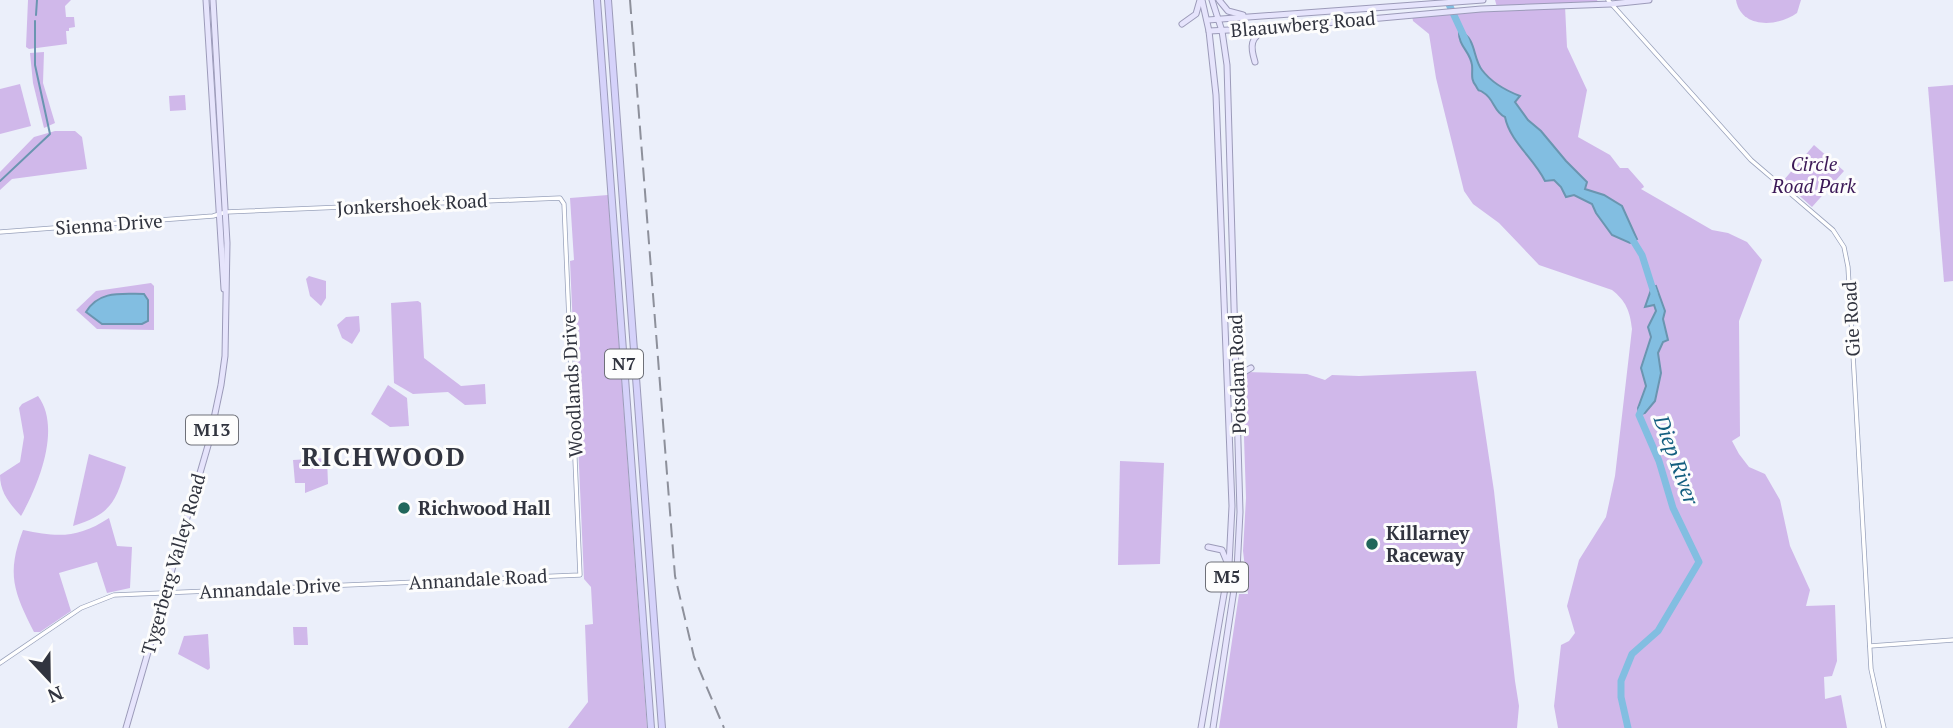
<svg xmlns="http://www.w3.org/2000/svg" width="1953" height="728" font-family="'PT Serif',serif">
	<rect width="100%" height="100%" fill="#ebeffa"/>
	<!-- green -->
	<g fill="#d0b8ea">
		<polygon points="28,0 71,0 65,6 66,17 74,17 75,27 69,28 69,31 66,31 67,44 29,49 26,47"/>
		<polygon points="1495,0 1597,0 1598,2 1497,7"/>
		<path d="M 1736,0 L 1801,0 L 1797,13 C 1778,27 1741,29 1736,0 Z"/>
		<path d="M 1565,6 L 1567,47 L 1587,90 L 1578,137 L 1610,155 L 1620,168 L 1628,168 L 1643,185 L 1644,187 L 1641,189 L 1712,230 L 1728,233 L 1747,242 L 1762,260 L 1739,321 L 1740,436 L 1732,441 L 1739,454 L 1749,467 L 1765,474 L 1780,500 L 1790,546 L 1810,590 L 1806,606 L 1835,605 L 1837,661 L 1832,676 L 1824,677 L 1825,699 L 1841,695 L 1847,728 L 1558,728 L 1554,706 L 1561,645 L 1569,641 L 1575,633 L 1567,606 L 1579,560 L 1606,517 L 1615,476 L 1632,329 C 1630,311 1626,301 1612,290 L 1539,265 L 1499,223 L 1473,204 L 1464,191 L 1436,78 L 1429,34 L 1413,21 L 1412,16 Z"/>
		<polygon points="44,52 43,83 55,123 44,128 33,83 30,53"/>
		<polygon points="20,84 31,126 0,134 0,89"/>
		<polygon points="1953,85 1953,281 1944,282 1928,87"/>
		<polygon points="185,95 186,110 170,111 169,96"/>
		<polygon points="55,131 75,131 82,137 87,169 12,179 0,190 0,172 34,137"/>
		<polygon points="1814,145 1844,171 1812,207 1783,181"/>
		<polygon points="608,195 647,728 568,728 588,702 585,625 593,624 591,587 584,579 570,261 574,260 570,198"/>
		<polygon points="309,276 326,281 326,298 321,306 310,296 306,279"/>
		<polygon points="151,283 154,286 154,330 97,329 76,310 96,291"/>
		<polygon points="418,301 421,303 424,358 461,386 485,384 486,404 465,405 448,392 413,394 394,383 391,303"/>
		<polygon points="359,316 360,331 352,344 342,338 337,325 346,317"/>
		<polygon points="1476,371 1494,491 1515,681 1519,706 1517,728 1219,728 1239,594 1248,594 1243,551 1246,498 1242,377 1246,372 1307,374 1325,380 1332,375 1359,376"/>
		<polygon points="388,385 407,398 409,426 390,427 371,414"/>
		<path d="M 38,396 C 62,428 38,486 21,516 C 9,503 0,492 0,475 L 20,462 L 24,437 L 19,408 L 22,404 Z"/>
		<path d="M 89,454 L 126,467 C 116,502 111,514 73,526 Z"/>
		<polygon points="327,458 328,484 305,493 305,483 295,483 293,460"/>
		<polygon points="1120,461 1164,463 1160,564 1118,565"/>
		<path d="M 109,518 L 117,546 L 132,547 L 130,588 L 107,593 L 97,562 L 59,573 L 71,611 L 40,632 L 34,632 C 14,592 6,574 23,530 C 57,537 77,539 109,518 Z"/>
		<polygon points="293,627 307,627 308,645 294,645"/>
		<polygon points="208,634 210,668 208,670 178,654 184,636"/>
	</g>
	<!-- water -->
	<g fill="#82bee1" stroke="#6a95b0" stroke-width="2">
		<path d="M 1459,31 C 1477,38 1472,57 1482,70 C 1491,82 1507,91 1520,96 L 1515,102 L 1528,120 L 1541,131 L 1566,161 L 1587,182 L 1585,189 L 1604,195 L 1622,206 L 1637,239 L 1630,243 L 1612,235 L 1596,213 L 1592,204 L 1574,195 L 1566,197 L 1561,187 L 1554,180 L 1545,181 C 1534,158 1510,142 1505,117 C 1494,112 1494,99 1484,93 C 1476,87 1481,95 1476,86 C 1470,79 1473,73 1472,65 C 1470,51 1458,46 1459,31 Z"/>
		<polygon points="1656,286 1665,311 1663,319 1668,340 1663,342 1658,353 1661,373 1655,401 1645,413 1639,415 1638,408 1646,386 1641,368 1651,337 1648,327 1656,311 1654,305 1645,307 1652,287"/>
		<path d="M 144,294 L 148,300 L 148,321 L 142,324 L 102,324 L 86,312 C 99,290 122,294 144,294 Z"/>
	</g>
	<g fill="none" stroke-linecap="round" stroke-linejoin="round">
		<!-- stream -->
		<g stroke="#6a95b0" stroke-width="2">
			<polyline points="36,15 37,0"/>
			<polyline points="0,181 50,134 35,65 35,21"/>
		</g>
		<!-- river -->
		<g stroke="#82bee1" stroke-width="7">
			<polyline points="1447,0 1466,41"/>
			<polyline points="1629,234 1642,255 1654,293"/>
			<polyline points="1628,728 1621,697 1621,681 1632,654 1658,631 1699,562 1673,508 1659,461 1639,415 1642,409"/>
		</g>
		<defs>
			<g id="minor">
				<polyline points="1608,0 1751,160 1833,230 1844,247 1848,267 1871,669 1884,728"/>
				<polyline points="0,232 213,216 226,212 560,198 564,204 580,575 114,595 81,608 0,663"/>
				<polyline points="1870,646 1953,640"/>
			</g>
			<g id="major">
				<polyline points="206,0 224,289"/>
				<polyline points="1212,0 1222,31 1227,65 1240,512 1237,570 1213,728"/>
				<polyline points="1219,0 1228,11 1243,15"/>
				<polyline points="1208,20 1483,0"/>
				<polyline points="1182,24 1196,14 1200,0"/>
				<polyline points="1209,31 1269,28 1481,9 1611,4 1649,0"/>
				<path d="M 1255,62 C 1250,46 1250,37 1266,30"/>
				<polyline points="1237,376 1251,368"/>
				<polyline points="1208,547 1222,550 1227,562"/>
				<polyline points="126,728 209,442 221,385 225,356 227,243 213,0"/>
				<polyline points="1201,728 1229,565 1232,506 1216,95 1209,31 1202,0"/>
			</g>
			<g id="highway">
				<polyline points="597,0 651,728"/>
				<polyline points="608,0 662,728"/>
			</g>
		</defs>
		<!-- minor casing -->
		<use href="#minor" stroke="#99a2bb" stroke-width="5"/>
		<!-- major casing -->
		<use href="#major" stroke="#9c9bb9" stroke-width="7"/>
		<!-- highway casing -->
		<use href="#highway" stroke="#9c9bb9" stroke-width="8"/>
		<!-- minor -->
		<use href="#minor" stroke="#fff" stroke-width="3.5"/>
		<!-- major -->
		<use href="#major" stroke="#e6e4fc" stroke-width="5"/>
		<!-- highway -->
		<use href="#highway" stroke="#d5d2fa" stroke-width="6"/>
		<!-- rail -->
		<polyline stroke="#8d909b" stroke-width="2" stroke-dasharray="14 7" stroke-linecap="butt" points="630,0 675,576 694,657 724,728"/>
	</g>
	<!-- markers -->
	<g fill="#21675b" stroke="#fdfdfd" stroke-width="2.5">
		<circle cx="404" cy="508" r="7"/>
		<circle cx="1372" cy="544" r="7"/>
	</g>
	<g text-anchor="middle" stroke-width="6" stroke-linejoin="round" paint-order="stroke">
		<!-- shield labels -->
		<g fill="#fdfdfd" stroke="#6e7078" stroke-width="2">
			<rect x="605" y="349.5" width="38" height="29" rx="5"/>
			<rect x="186" y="415.5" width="52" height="29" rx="5"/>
			<rect x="1206" y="562.5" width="42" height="29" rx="5"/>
		</g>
		<g font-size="18" font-weight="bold" fill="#31343f">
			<text x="624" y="370">N7</text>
			<text x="212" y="436">M13</text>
			<text x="1227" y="583">M5</text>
		</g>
		<!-- street labels -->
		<g font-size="19" fill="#31343f" stroke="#fdfdfd">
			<text transform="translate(1303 24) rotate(-5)" y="7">Blaauwberg Road</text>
			<text transform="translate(412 204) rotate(-3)" y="7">Jonkershoek Road</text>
			<text transform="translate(109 224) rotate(-4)" y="7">Sienna Drive</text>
			<text transform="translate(1851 319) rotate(-93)" y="7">Gie Road</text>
			<text transform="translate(1237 374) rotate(-92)" y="7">Potsdam Road</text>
			<text transform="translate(572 386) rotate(-93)" y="7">Woodlands Drive</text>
			<text transform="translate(173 564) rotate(-74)" y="7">Tygerberg Valley Road</text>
			<text transform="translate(478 579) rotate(-3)" y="7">Annandale Road</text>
			<text transform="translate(270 588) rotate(-3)" y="7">Annandale Drive</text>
		</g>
		<!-- park labels -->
		<g font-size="19" font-style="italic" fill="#3c1957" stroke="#fdfdfd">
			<text x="1814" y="171">Circle<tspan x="1814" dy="22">Road Park</tspan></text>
		</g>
		<!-- poi labels -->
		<g font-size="19" font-weight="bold" fill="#31343f" stroke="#fdfdfd" text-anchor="start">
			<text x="418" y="515">Richwood Hall</text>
			<text x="1386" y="540">Killarney<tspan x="1386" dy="22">Raceway</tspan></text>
		</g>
		<!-- water labels -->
		<g font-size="21" font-style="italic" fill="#135e7f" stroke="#fdfdfd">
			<text transform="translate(1676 460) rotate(70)" y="7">Diep River</text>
		</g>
		<!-- district labels -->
		<g font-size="26" font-weight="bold" letter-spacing="2" fill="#31343f" stroke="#fdfdfd">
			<text x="384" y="466">RICHWOOD</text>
		</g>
	</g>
	<!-- north arrow -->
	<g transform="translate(49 679) rotate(158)" stroke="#fdfdfd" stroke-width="5" paint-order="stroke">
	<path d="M0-5L12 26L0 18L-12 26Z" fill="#31343f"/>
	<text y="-10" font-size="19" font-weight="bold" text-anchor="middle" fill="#31343f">N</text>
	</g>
</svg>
